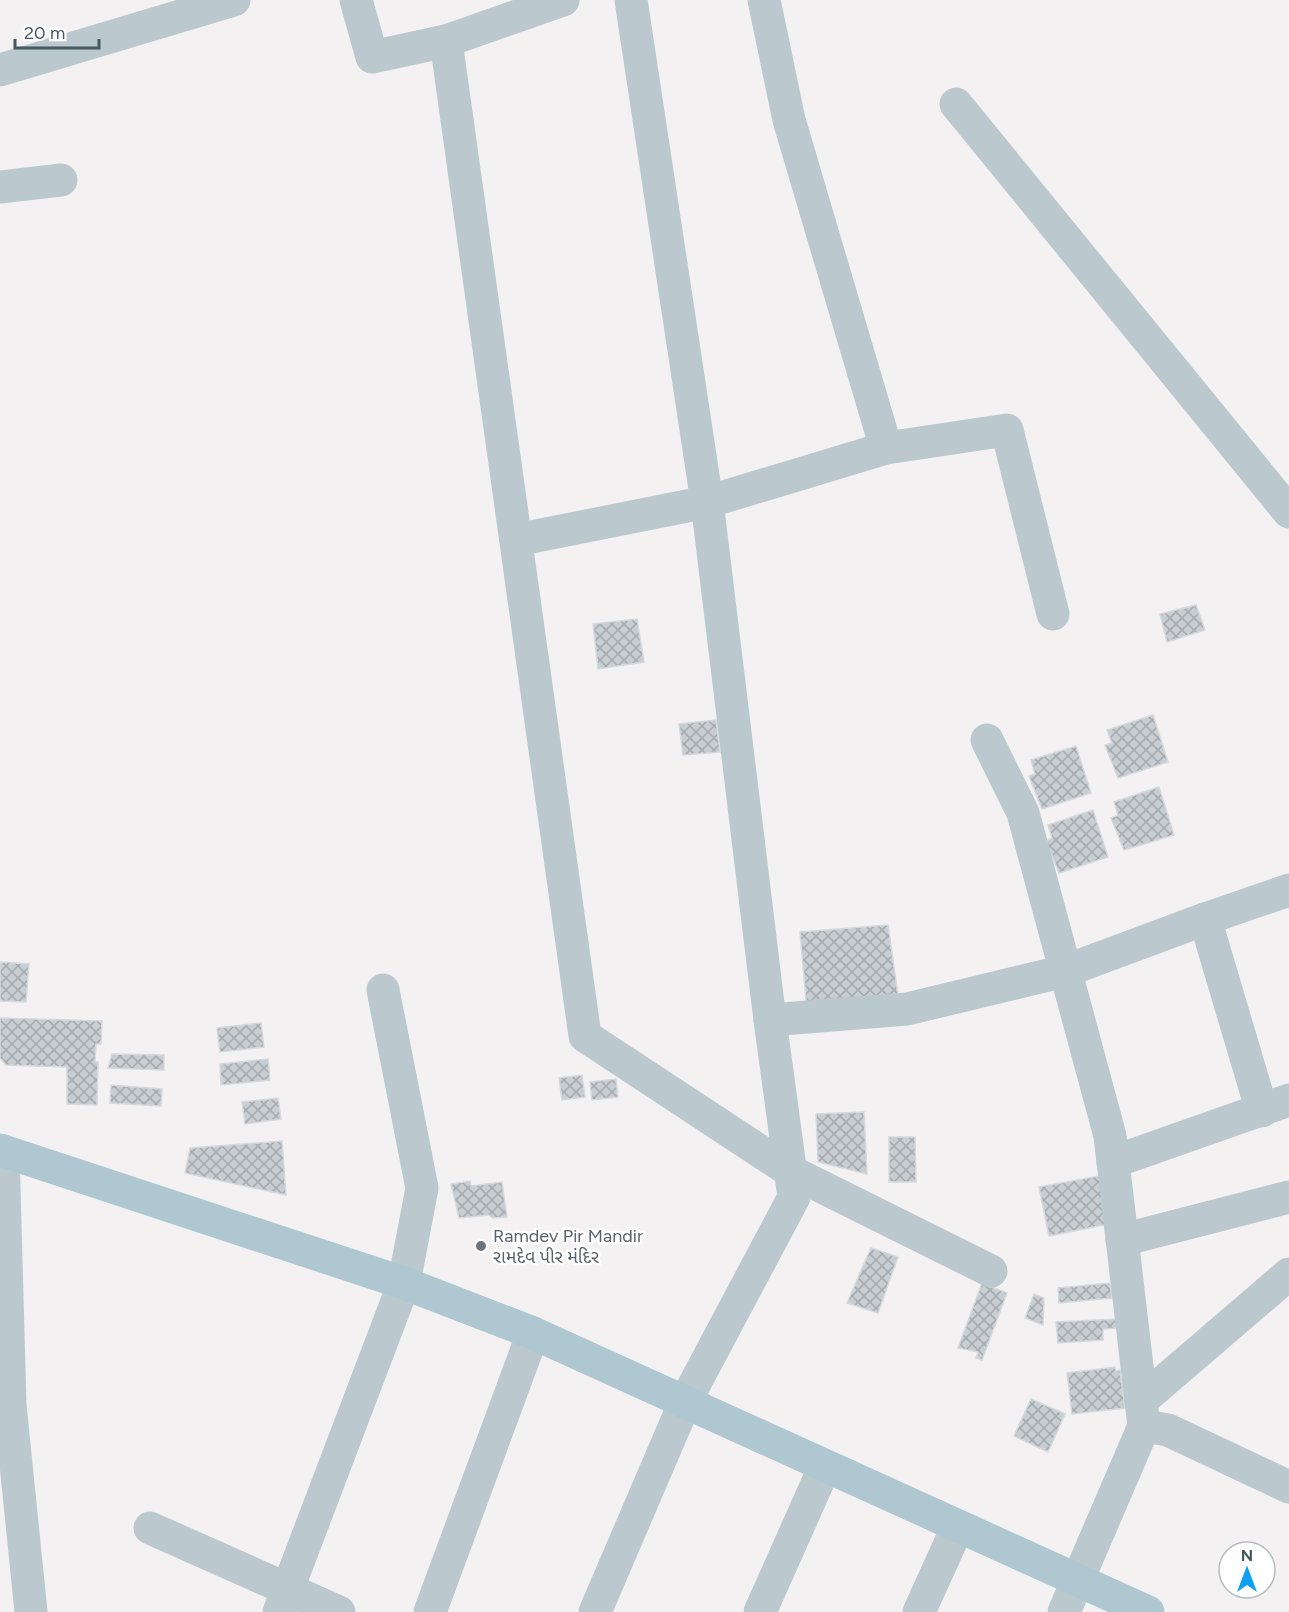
<svg xmlns="http://www.w3.org/2000/svg" width="1289" height="1612" font-family="Figtree,'Noto Sans Gujarati',sans-serif">
	<defs>
		<pattern id="building-cross-hatch" width="8" height="8" patternUnits="userSpaceOnUse" patternTransform="scale(1.5)"><rect width="8" height="8" fill="#c8cdd1"/><path d="M0 0l8 8M0 8l8-8" fill="none" stroke="#a4a9ad"/></pattern>
	</defs>
	<rect width="100%" height="100%" fill="#f4f1f2"/>
	<!-- building -->
	<g fill="url(#building-cross-hatch)" stroke="#d5d9dd" stroke-width="1.5">
		<polygon points="1196,605 1205,630 1167,642 1160,614"/>
		<polygon points="637,619 644,662 598,669 593,624"/>
		<polygon points="1153,715 1168,762 1118,778 1105,745 1112,743 1107,730"/>
		<polygon points="716,720 720,752 683,755 679,724"/>
		<polygon points="1076,746 1091,793 1042,809 1029,776 1035,774 1031,760"/>
		<polygon points="1159,787 1174,835 1124,850 1111,818 1118,815 1114,802"/>
		<polygon points="1093,810 1108,857 1059,873 1046,841 1052,838 1048,825"/>
		<polygon points="888,925 899,1002 807,1011 800,932"/>
		<polygon points="0,962 29,964 26,1002 0,1001"/>
		<polygon points="0,1018 102,1021 101,1044 96,1044 95,1062 98,1062 97,1105 67,1104 67,1067 6,1065 0,1058"/>
		<polygon points="261,1023 264,1047 220,1052 217,1028"/>
		<polygon points="112,1054 164,1055 164,1070 108,1068"/>
		<polygon points="268,1059 270,1080 221,1085 220,1064"/>
		<polygon points="582,1075 585,1097 562,1100 559,1078"/>
		<polygon points="616,1079 618,1097 592,1100 590,1082"/>
		<polygon points="111,1085 162,1089 161,1106 110,1103"/>
		<polygon points="278,1098 281,1119 245,1124 242,1102"/>
		<polygon points="864,1112 867,1174 818,1162 816,1114"/>
		<polygon points="889,1137 915,1137 916,1182 889,1182"/>
		<polygon points="282,1141 286,1195 185,1173 190,1148"/>
		<polygon points="1104,1175 1114,1223 1049,1236 1039,1187"/>
		<polygon points="470,1181 471,1186 502,1182 507,1217 493,1218 489,1215 459,1218 451,1184"/>
		<polygon points="871,1248 898,1257 878,1313 847,1303"/>
		<polygon points="982,1283 1007,1293 982,1360 976,1358 978,1352 958,1348"/>
		<polygon points="1110,1283 1112,1298 1059,1303 1058,1288"/>
		<polygon points="1034,1294 1044,1298 1043,1325 1025,1318"/>
		<polygon points="1118,1319 1119,1328 1103,1329 1103,1340 1058,1343 1056,1322"/>
		<polygon points="1115,1367 1116,1371 1120,1370 1125,1408 1072,1414 1067,1373"/>
		<polygon points="1031,1399 1065,1414 1048,1452 1014,1436"/>
	</g>
	<g fill="none" stroke-linecap="round" stroke-linejoin="round">
		<!-- minor -->
		<g stroke="#bbc9cf" stroke-width="33">
			<polyline points="356,0 372,57 446,41"/>
			<polyline points="563,0 446,41 585,1036 790,1171 991,1271"/>
			<polyline points="764,0 789,120 886,448"/>
			<polyline points="0,70 234,0"/>
			<polyline points="956,104 1289,512"/>
			<polyline points="0,187 61,180"/>
			<polyline points="516,540 707,502 886,448 1007,430 1053,614"/>
			<polyline points="987,740 1023,813 1110,1136 1144,1426"/>
			<polyline points="1205,919 1289,890"/>
			<polyline points="770,1020 907,1009 1065,971 1205,919 1262,1111"/>
			<polyline points="3,1151 10,1405 31,1612"/>
			<polyline points="1113,1162 1289,1100"/>
			<polyline points="1122,1240 1289,1197"/>
			<polyline points="1141,1401 1289,1274"/>
			<polyline points="150,1528 339,1612"/>
			<polyline points="279,1612 404,1283 422,1188 383,990"/>
			<polyline points="430,1612 533,1333"/>
			<polyline points="595,1612 685,1402 794,1197 770,1020 707,502 631,0"/>
			<polyline points="760,1612 825,1466"/>
			<polyline points="919,1612 958,1526"/>
			<polyline points="1064,1612 1144,1426 1168,1430 1289,1487"/>
		</g>
		<!-- major -->
		<polyline stroke="#afc7d1" stroke-width="33" points="0,1150 404,1283 533,1333 1148,1612"/>
	</g>
	<!-- markers -->
	<circle fill="#6b7280" stroke="#fff" stroke-width="2" cx="481" cy="1246" r="6"/>
	<g text-anchor="middle" stroke-width="5" stroke-linejoin="round" paint-order="stroke">
		<!-- worship labels -->
		<g font-size="18" fill="#5b616d" stroke="#fff" text-anchor="start">
			<text x="493" y="1242">Ramdev Pir Mandir<tspan x="493" dy="21">રામદેવ પીર મંદિર</tspan></text>
		</g>
	</g>
	<!-- north arrow -->
	<g transform="translate(1247 1570)"><circle r="28" fill="#ffffff" stroke="#b5bdbf" stroke-width="1.5"/>
	<path d="M0-4.5L10 22L0 15L-10 22Z" fill="#0c9ff3"/>
	<text y="-9" font-size="16" font-weight="bold" text-anchor="middle" fill="#475960">N</text>
	</g>
	<!-- scale -->
	<path d="M15 39v9h84v-9" fill="none" stroke="#475960" stroke-width="3"/>
	<text x="24" y="39" font-size="18" fill="#475960" stroke="#ffffff" stroke-width="4.5" paint-order="stroke">20 m</text>
</svg>
